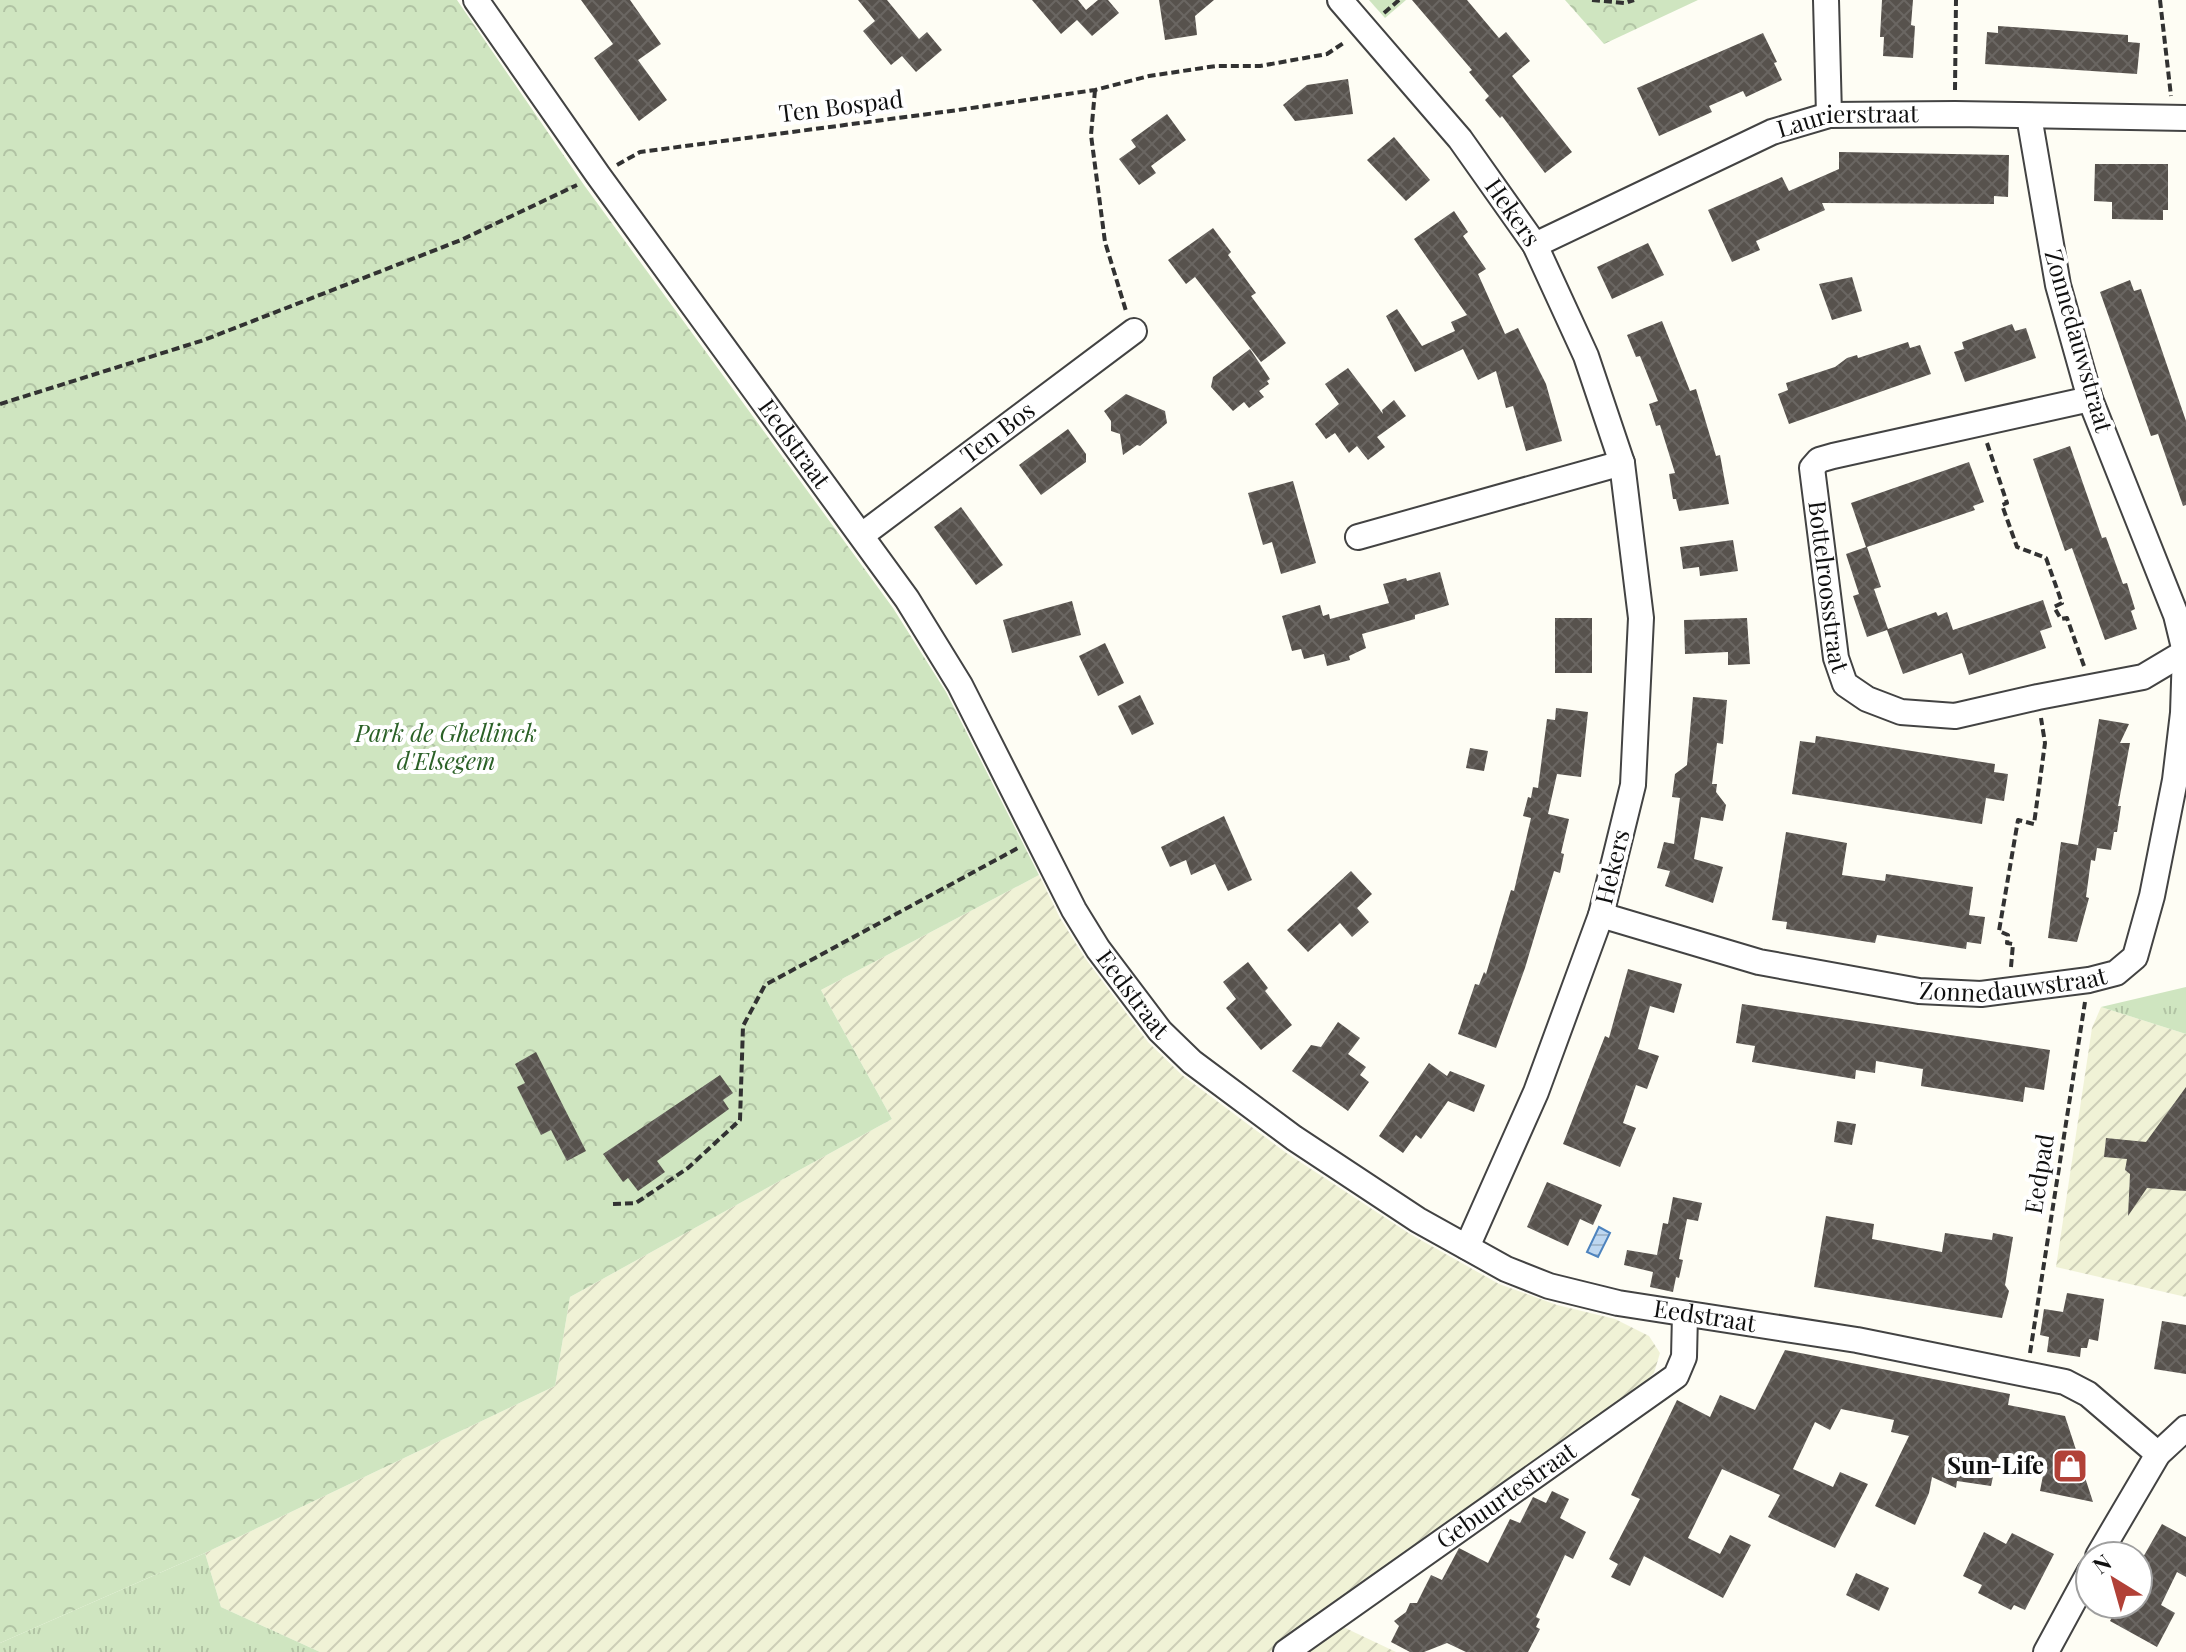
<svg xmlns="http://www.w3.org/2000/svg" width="2186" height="1652" font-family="'Playfair Display',serif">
	<defs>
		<pattern id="farmland-furrows" width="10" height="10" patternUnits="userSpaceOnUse" patternTransform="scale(2)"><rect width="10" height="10" fill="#f0f2d6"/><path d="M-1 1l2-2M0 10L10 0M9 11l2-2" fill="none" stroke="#cdceb7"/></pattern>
		<pattern id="grass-tufts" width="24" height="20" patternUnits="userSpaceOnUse" patternTransform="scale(2)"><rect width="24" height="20" fill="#cfe5c0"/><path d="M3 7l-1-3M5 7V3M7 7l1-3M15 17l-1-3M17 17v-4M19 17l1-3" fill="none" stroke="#b1c3a4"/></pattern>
		<pattern id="park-crowns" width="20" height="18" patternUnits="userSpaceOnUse" patternTransform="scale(2)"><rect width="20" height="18" fill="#cfe5c0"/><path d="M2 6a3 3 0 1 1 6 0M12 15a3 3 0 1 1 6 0" fill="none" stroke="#b1c3a4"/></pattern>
		<pattern id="water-rules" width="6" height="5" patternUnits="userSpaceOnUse" patternTransform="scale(2)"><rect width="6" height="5" fill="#bed7f0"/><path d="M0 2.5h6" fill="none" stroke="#a2b8cd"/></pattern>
		<pattern id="building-cross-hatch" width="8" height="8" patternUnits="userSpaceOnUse" patternTransform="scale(2)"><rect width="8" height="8" fill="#57524d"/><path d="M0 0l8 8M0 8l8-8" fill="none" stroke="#6a6662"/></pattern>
	</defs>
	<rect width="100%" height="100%" fill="#fefdf4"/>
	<!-- farmland -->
	<g fill="url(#farmland-furrows)">
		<polygon points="1039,875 1060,918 1085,958 1148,1042 1182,1075 1285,1152 1410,1234 1499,1284 1557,1305 1615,1319 1649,1336 1660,1353 1654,1373 1631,1395 1270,1652 320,1652 221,1607 205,1553 555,1386 570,1297 892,1119 821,990"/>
		<polygon points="2101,1007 2186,1034 2186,1297 2056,1267 2092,1028"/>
		<polygon points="1339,1625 1396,1652 1301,1652"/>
	</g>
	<!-- grass -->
	<g fill="url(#grass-tufts)">
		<polygon points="2186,987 2186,1034 2101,1007"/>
		<polygon points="205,1553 221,1607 320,1652 0,1652 0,1643"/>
	</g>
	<!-- park -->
	<g fill="url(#park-crowns)">
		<polygon points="0,0 457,0 584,185 893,608 946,692 1039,875 821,990 892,1119 570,1297 555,1386 205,1553 0,1643"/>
		<polygon points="1369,0 1406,0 1385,18"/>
		<polygon points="1565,0 1698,0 1604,44"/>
	</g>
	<!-- water -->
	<polygon fill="url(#water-rules)" stroke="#4d83be" stroke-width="2" points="1599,1227 1610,1233 1598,1257 1587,1252"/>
	<!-- building -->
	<g fill="url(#building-cross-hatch)">
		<polygon points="581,0 630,0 661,44 638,60 667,100 639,121 594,58 613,44"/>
		<polygon points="858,0 887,0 919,39 927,32 942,50 916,72 902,56 891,65 863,31 875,21"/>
		<polygon points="1032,0 1078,0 1086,10 1098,0 1108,0 1119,13 1092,36 1077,20 1061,34"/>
		<polygon points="1159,0 1214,0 1195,16 1197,35 1165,40"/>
		<polygon points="1412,0 1467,0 1499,38 1506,32 1530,61 1512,76 1572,152 1545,173 1502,116 1500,118 1485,100 1489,96 1469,72 1472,70"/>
		<polygon points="1882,0 1913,0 1911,25 1915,26 1913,58 1883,56 1884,37 1880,37"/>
		<polygon points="1998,26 2128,35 2128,42 2140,43 2137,74 1985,64 1987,32 1998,33"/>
		<polygon points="1763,33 1777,62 1774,63 1782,80 1746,97 1743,91 1709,106 1712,112 1659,136 1637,88"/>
		<polygon points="1348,79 1353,114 1295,121 1283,105 1307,85"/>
		<polygon points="1167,114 1186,140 1151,166 1156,173 1139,185 1119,159 1136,147 1131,140"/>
		<polygon points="1394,137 1430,180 1406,201 1367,160"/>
		<polygon points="1839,152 2009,155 2008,197 1994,196 1994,204 1822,203 1825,210 1756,241 1760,250 1732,262 1708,210 1782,177 1789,191 1839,169"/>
		<polygon points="2095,164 2168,164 2168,210 2163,210 2163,220 2112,219 2112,202 2094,201"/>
		<polygon points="1454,211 1468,232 1463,236 1486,269 1478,274 1505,334 1518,328 1546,384 1562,441 1526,451 1513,406 1506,408 1496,371 1478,380 1463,349 1415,372 1386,316 1397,309 1422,346 1455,331 1451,322 1467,315 1414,239"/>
		<polygon points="1213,228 1231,252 1228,255 1256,293 1251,296 1286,343 1261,362 1195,277 1186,284 1168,260"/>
		<polygon points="1648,243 1664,275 1612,299 1597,267"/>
		<polygon points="1852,277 1862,311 1832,320 1819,284"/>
		<polygon points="2130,280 2134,291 2141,289 2186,421 2186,505 2183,506 2158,434 2151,436 2100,292"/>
		<polygon points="1662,321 1690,391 1696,389 1716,456 1720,455 1729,504 1679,511 1676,499 1673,499 1669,474 1675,473 1660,425 1656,426 1649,404 1658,401 1640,356 1636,357 1627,335"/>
		<polygon points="2012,324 2015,331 2026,328 2036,358 1965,382 1954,352 1964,349 1962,342"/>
		<polygon points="1908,342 1910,348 1920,345 1931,374 1789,424 1778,394 1788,390 1786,383 1835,367 1847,358 1857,355 1858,358"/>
		<polygon points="1250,349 1270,379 1267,381 1269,384 1259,391 1264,397 1249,408 1244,402 1233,411 1211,387 1213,377"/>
		<polygon points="1348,368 1383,414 1382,410 1394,400 1406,416 1377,437 1385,447 1368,460 1357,446 1349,453 1335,433 1326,439 1315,424 1339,404 1325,384"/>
		<polygon points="1126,394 1165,411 1167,423 1140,446 1137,445 1123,455 1120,434 1111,431 1111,421 1104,411"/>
		<polygon points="1068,429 1086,454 1086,462 1041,495 1019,465"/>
		<polygon points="2070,446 2102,538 2106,537 2123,584 2127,583 2135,609 2131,611 2137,629 2105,640 2072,548 2065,551 2033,459"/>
		<polygon points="1969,462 1984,502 1973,506 1975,510 1867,547 1881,587 1874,589 1888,629 1936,612 1938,616 1947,612 1953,630 2043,600 2052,627 2040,631 2046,648 1969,675 1962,653 1903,674 1887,630 1867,637 1853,596 1859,594 1846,554 1866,547 1851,503"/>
		<polygon points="1293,481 1316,563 1281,574 1272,542 1263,545 1248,493"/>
		<polygon points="961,507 1003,565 976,585 934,527"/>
		<polygon points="1733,540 1738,571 1700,576 1699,567 1683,569 1680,547"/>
		<polygon points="1440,572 1449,605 1415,615 1415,619 1362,634 1366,648 1349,656 1350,660 1327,666 1324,654 1304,659 1301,649 1292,651 1282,616 1320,605 1323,616 1329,614 1330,619 1389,603 1383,584 1406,578 1407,581"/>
		<polygon points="1072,601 1081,635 1012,653 1003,620"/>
		<rect x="1555" y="618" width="37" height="55"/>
		<polygon points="1747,618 1750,664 1728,665 1728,652 1685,654 1684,620"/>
		<polygon points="1105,643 1124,683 1098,696 1079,656"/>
		<polygon points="1140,695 1154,724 1132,735 1118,706"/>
		<polygon points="1693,697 1727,700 1723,744 1717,743 1712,784 1717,784 1716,792 1726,805 1723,821 1701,817 1694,859 1723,867 1713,903 1665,886 1670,871 1657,868 1664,842 1674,844 1680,798 1672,797 1675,774 1687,765"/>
		<polygon points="1556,708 1588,712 1581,777 1557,774 1548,814 1569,819 1561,853 1564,854 1560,873 1554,871 1525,968 1496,1048 1458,1034 1475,984 1479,985 1484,972 1486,974 1511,890 1514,891 1531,818 1523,816 1528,797 1531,798 1533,787 1538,788 1547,719 1555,720"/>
		<polygon points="2099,719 2129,724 2120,743 2130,743 2118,806 2121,806 2117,832 2114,832 2111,850 2097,848 2095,861 2091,860 2086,897 2089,898 2077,942 2048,938 2061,842 2078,845"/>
		<polygon points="1816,736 1995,764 1994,772 2008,774 2004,801 1986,798 1982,824 1792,794 1800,741 1815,743"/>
		<polygon points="1470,748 1488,751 1484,771 1466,768"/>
		<polygon points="1224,816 1252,880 1228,891 1215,864 1191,875 1186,860 1170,867 1161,847"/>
		<polygon points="1786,832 1847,843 1842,875 1885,881 1886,874 1973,887 1969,915 1985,917 1981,944 1967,942 1966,949 1877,935 1875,943 1786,929 1787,922 1772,920"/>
		<polygon points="1351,871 1372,894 1357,908 1369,922 1352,937 1340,923 1308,952 1287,930"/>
		<polygon points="1248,962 1268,988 1265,991 1292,1025 1261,1050 1226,1008 1236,999 1223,982"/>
		<polygon points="1628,969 1682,984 1674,1013 1650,1006 1638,1049 1659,1056 1647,1089 1636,1085 1623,1123 1636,1128 1620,1167 1563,1144 1605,1036 1609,1038"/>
		<polygon points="1742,1004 2050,1050 2044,1090 2025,1087 2023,1102 1921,1086 1923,1069 1876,1061 1875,1073 1856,1070 1855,1079 1752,1062 1755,1046 1736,1043"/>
		<polygon points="1338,1022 1360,1038 1348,1054 1366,1067 1360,1075 1369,1082 1348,1111 1292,1071 1311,1045 1321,1047"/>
		<polygon points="536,1052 586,1151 567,1161 551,1130 541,1135 517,1087 525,1083 515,1064"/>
		<polygon points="1429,1063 1447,1076 1450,1071 1485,1085 1474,1112 1448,1101 1421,1139 1416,1135 1403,1153 1379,1136"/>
		<polygon points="720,1075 733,1093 723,1100 729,1109 657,1161 665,1172 638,1191 628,1178 623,1182 603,1154"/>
		<polygon points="2186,1087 2186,1191 2147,1188 2128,1216 2130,1174 2125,1170 2127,1159 2104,1157 2106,1138 2146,1142"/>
		<polygon points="1837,1121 1856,1124 1852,1145 1834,1142"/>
		<polygon points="1547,1182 1602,1205 1593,1225 1580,1219 1568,1246 1527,1227"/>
		<polygon points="1673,1197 1702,1203 1698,1221 1687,1219 1679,1259 1683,1260 1679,1278 1676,1277 1673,1292 1650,1287 1653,1272 1624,1265 1627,1250 1657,1255 1663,1223 1668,1224"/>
		<polygon points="1826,1216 1874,1224 1872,1239 1942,1252 1945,1233 1992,1240 1993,1233 2013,1237 2005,1285 2009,1291 2002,1318 1814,1287"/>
		<polygon points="2067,1293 2104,1299 2098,1341 2089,1339 2087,1348 2081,1348 2080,1357 2047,1352 2049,1337 2040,1335 2044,1309 2063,1312"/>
		<polygon points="2162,1321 2186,1325 2186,1374 2154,1369"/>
		<polygon points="1785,1350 2010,1394 2008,1405 2065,1416 2093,1502 2040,1491 2045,1465 1997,1458 1991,1486 1957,1481 1956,1488 1932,1477 1929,1493 1915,1525 1875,1506 1909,1436 1891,1432 1894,1420 1841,1409 1830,1430 1815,1422 1793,1469 1833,1487 1840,1472 1868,1484 1835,1548 1768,1517 1780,1495 1722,1469 1688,1538 1720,1554 1730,1535 1751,1545 1723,1598 1644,1556 1630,1586 1611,1577 1618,1564 1609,1559 1640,1499 1631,1495 1677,1400 1710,1417 1720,1395 1755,1410"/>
		<polygon points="1552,1491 1569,1499 1560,1518 1586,1532 1573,1559 1565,1555 1536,1617 1540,1619 1536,1627 1540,1629 1528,1652 1466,1652 1447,1643 1424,1652 1410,1652 1391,1642 1399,1626 1394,1621 1406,1612 1410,1603 1417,1603 1431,1575 1442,1580 1459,1548 1488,1563 1510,1519 1520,1523 1533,1497 1546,1503"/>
		<polygon points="2162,1524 2186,1537 2186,1577 2177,1572 2161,1605 2175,1613 2157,1647 2110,1621 2119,1604 2138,1604 2138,1566"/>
		<polygon points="1984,1532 2006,1544 2012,1533 2054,1554 2025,1610 2014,1605 2011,1610 1978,1593 1982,1585 1963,1576"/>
		<polygon points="1856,1573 1889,1588 1879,1611 1846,1595"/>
	</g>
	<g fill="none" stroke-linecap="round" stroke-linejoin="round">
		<defs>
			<g id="street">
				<path id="s1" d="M 476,0 L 598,175 L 907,599 L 960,685 L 1074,910 L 1098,949 L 1160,1031 L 1192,1062 L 1294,1138 L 1418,1220 L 1506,1269 L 1549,1286 L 1618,1303 L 1857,1340 L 2065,1382 L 2088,1394 L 2158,1454"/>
				<path id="s2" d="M 1340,0 L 1460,139 L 1535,245 L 1586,356 L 1622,463 L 1641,618 L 1633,785 L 1601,915 L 1536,1092 L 1467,1247"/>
				<polyline points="1826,0 1829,115"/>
				<path id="s3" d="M 1535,245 L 1772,132 L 1829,115 L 1955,114 L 2186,118"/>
				<path id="s4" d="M 2090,399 L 1833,456 L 1819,460 L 1812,468 L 1836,658 L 1845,684 L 1867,699 L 1901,712 L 1955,716 L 2038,697 L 2143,677 L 2185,652"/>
				<path id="s5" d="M 862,535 L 1134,331"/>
				<polyline points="1358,537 1622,463"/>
				<path id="s6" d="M 1601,915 L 1759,962 L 1919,991 L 1981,994 L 2089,980 L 2116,973 L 2135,957 L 2152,896 L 2175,780 L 2183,713 L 2185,652 L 2176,615 L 2090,399 L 2058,285 L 2029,116"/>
				<polyline points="2098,1556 2158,1454 2186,1428"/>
				<path id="s7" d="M 1286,1652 L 1676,1376 L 1684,1357 L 1685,1314"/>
				<polyline points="2046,1652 2090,1571"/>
			</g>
		</defs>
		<!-- street casing -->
		<use href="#street" stroke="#434343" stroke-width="28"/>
		<!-- path -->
		<g stroke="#323232" stroke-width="4" stroke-dasharray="8 4" stroke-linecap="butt">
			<polyline points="1592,0 1625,3 1634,0"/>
			<polyline points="2160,0 2171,96"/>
			<polyline points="1384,13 1399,0"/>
			<polyline points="1095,90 1091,135 1105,242 1126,311"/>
			<polyline points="1955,90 1956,0"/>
			<polyline points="617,165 640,152 951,111 1095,90 1149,76 1216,66 1260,66 1327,54 1345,42"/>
			<polyline points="0,404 204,340 461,240 577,185"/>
			<polyline points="1987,443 2007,503 2002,505 2017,547 2046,558 2062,603 2054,607 2061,619 2067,618 2084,666"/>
			<polyline points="2011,967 2013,944 2007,943 2008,935 1999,931 2018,820 2034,824 2045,743 2041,718"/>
			<polyline points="613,1204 636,1203 688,1168 740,1120 743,1026 765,985 1018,848"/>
			<polyline points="2030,1353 2085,1002"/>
		</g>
		<!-- street -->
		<use href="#street" stroke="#fff" stroke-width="24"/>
	</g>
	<!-- icons -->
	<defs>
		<symbol id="shop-square" viewBox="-11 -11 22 22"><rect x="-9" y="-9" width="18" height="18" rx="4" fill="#b14137" stroke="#fff"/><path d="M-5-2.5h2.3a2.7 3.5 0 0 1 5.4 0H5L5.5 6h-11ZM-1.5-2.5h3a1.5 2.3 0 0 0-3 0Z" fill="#fff"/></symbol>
	</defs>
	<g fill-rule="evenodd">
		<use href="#shop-square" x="2050" y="1446" width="40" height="40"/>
	</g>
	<g text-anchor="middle" stroke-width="8" stroke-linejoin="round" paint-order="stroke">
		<!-- street labels -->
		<g font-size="24" fill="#101010" stroke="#fff">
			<text transform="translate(841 107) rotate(-7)" y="8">Ten Bospad</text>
			<text dy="8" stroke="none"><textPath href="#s3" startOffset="340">Laurierstraat</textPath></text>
			<text dy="8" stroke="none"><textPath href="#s2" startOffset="274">Hekers</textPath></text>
			<text transform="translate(2078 341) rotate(74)" y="8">Zonnedauwstraat</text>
			<text dy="8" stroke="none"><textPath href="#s5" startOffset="170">Ten Bos</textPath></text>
			<text dy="8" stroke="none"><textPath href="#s1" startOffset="546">Eedstraat</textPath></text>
			<text dy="8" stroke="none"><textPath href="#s4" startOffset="408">Bottelroosstraat</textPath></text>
			<text transform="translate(1613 867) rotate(-76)" y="8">Hekers</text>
			<text dy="8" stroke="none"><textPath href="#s6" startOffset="422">Zonnedauwstraat</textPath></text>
			<text dy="8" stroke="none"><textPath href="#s1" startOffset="1194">Eedstraat</textPath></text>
			<text transform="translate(2040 1174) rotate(-81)" y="8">Eedpad</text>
			<text dy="8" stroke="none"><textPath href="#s1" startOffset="1866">Eedstraat</textPath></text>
			<text dy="8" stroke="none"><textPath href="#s7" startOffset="270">Gebuurtestraat</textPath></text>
		</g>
		<!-- park labels -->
		<g font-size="24" font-style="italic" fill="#2b6127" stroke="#fff">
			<text x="446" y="742">Park de Ghellinck<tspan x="446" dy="28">d'Elsegem</tspan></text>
		</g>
		<!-- poi labels -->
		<g font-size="24" font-weight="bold" fill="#101010" stroke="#fff" text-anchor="end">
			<text x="2044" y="1474">Sun-Life</text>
		</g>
	</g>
	<!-- north arrow -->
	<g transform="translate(2114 1580) rotate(323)"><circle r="38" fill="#ffffff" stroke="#9f9f9f" stroke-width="2"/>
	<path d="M0-6L14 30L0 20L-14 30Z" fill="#b14137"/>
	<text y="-12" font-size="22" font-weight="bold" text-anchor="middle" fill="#101010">N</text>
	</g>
</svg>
